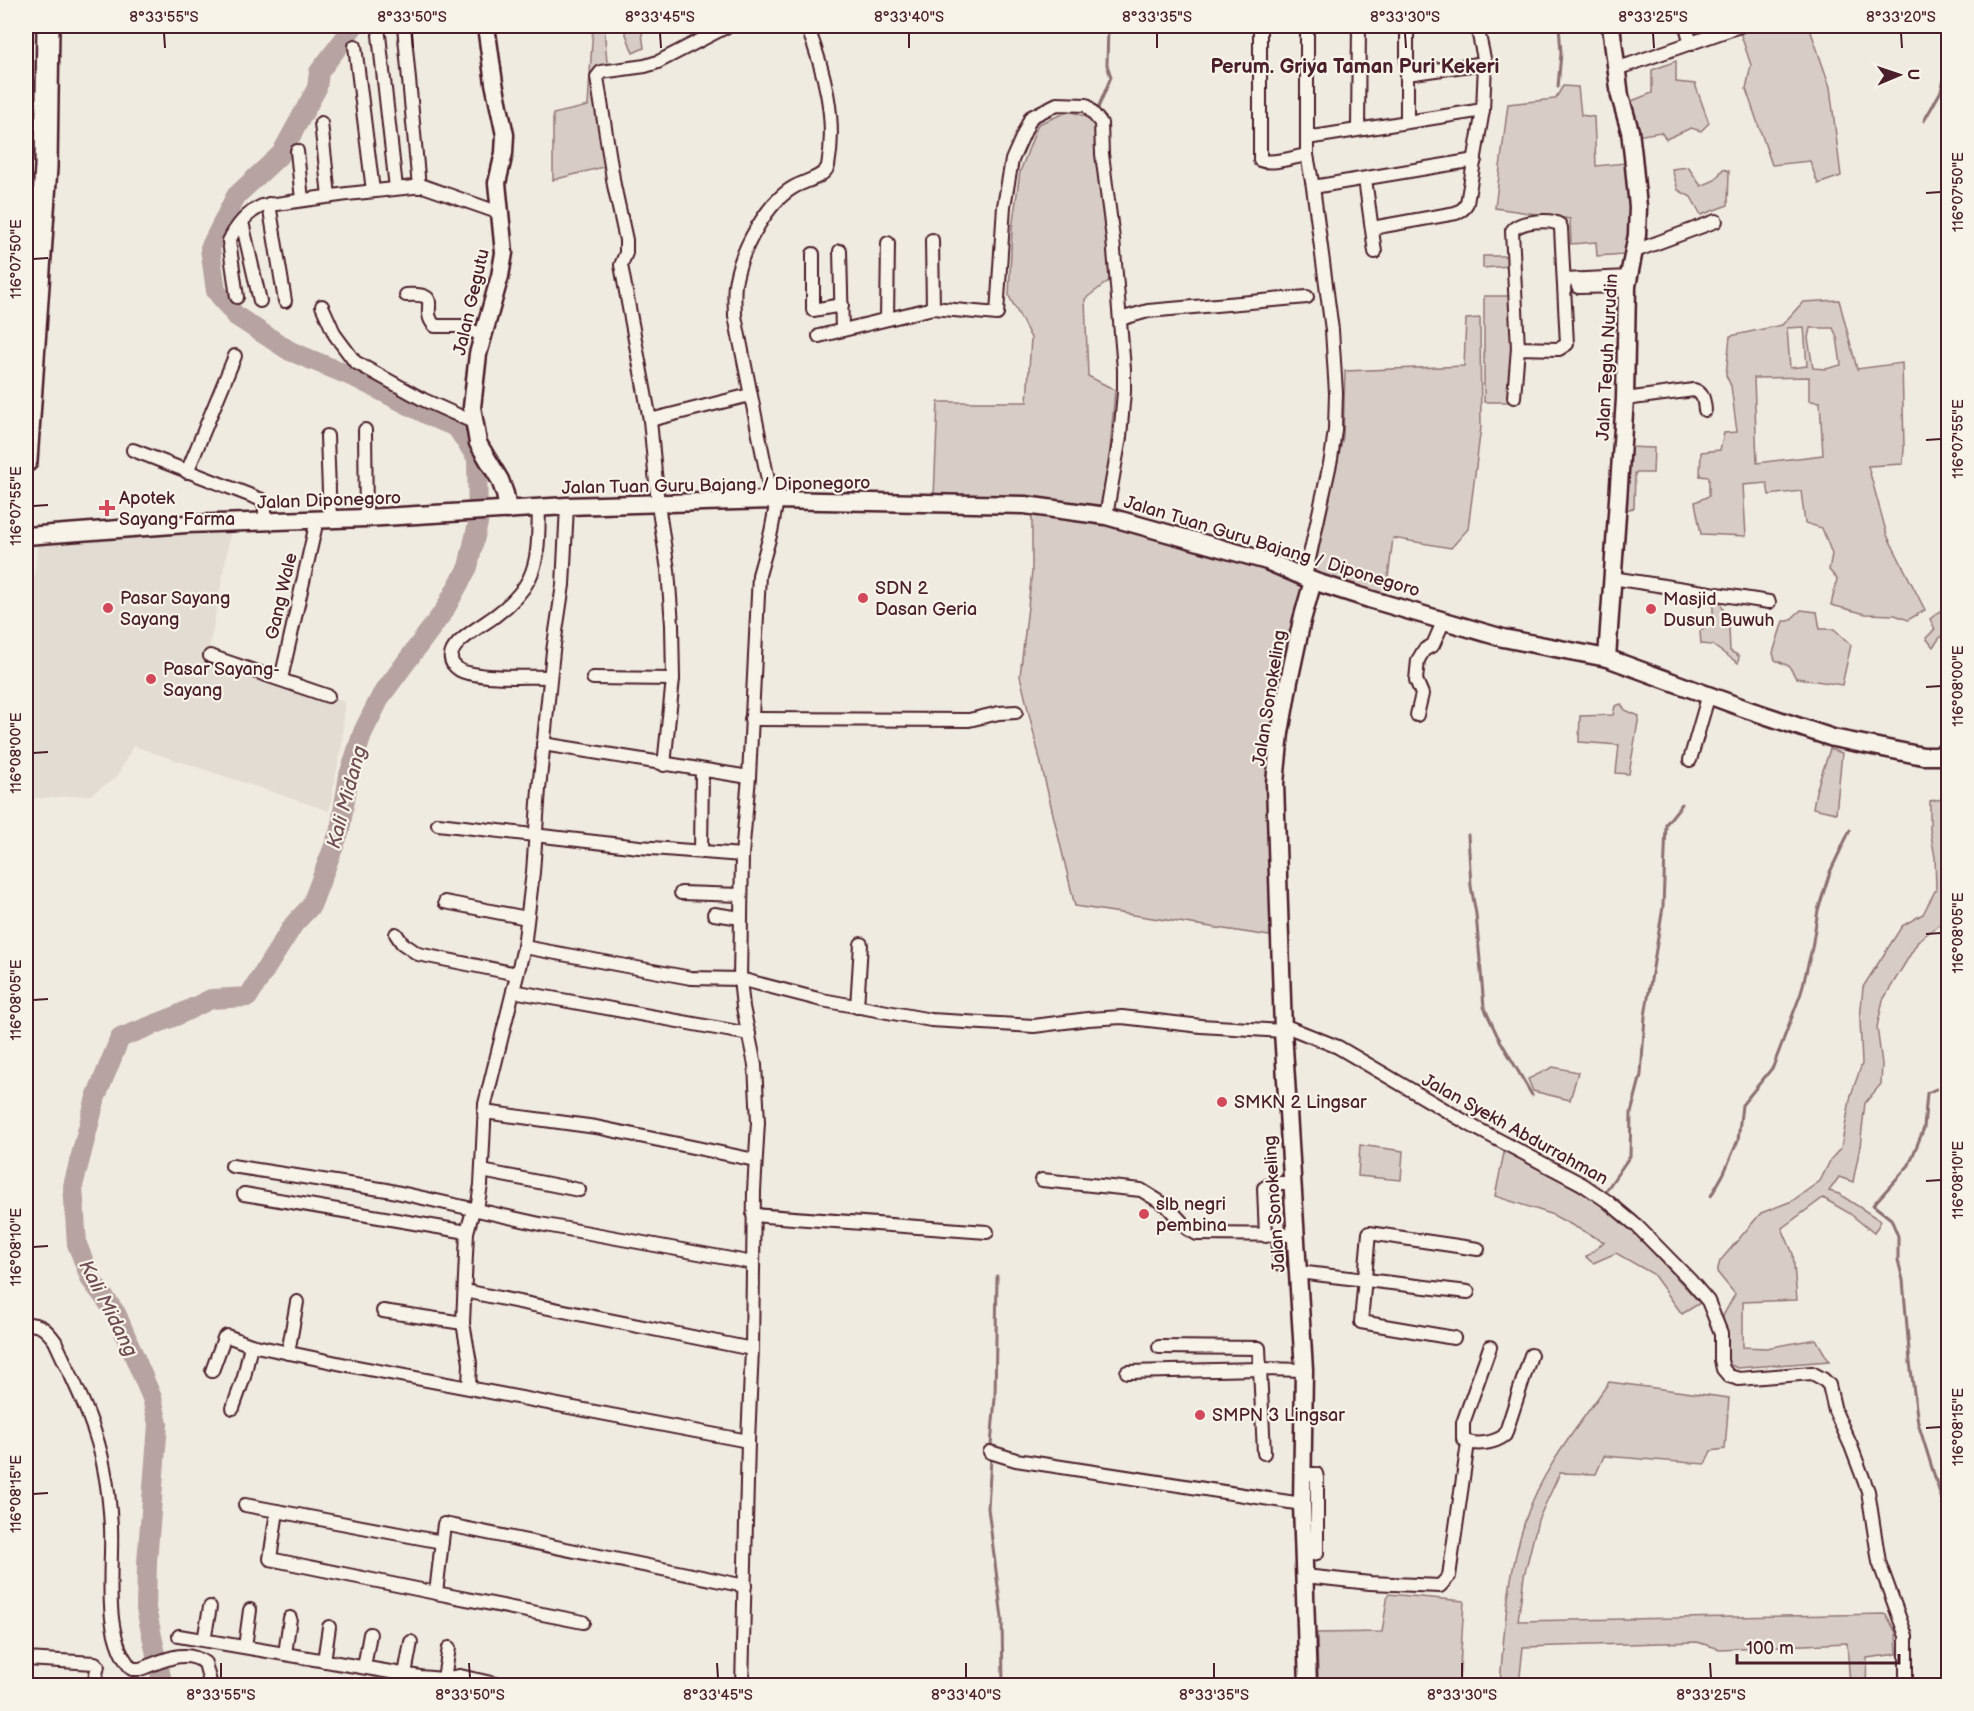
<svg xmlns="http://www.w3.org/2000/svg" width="1974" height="1711" font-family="'Balsamiq Sans',sans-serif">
	<rect width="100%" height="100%" fill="#f0ebe0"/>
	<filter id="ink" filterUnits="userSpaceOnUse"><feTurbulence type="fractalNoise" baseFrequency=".0167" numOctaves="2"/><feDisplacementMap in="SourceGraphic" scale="12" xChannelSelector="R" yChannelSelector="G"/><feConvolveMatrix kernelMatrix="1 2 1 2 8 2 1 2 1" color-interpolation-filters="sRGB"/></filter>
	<g filter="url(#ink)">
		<!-- built -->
		<polygon fill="#e3dcd2" points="232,524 208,656 345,702 342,743 329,811 133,746 117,777 90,795 26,799 26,637 39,537"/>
		<!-- green -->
		<g fill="#d8cdc6" stroke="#917678" stroke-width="1.5" fill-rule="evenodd">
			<polygon points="593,26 604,26 607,63 593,76 607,166 553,180 553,114 588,106"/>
			<polygon points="623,26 641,26 644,48 633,53"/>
			<polygon points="1738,26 1809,26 1830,87 1841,176 1818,184 1810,161 1772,165 1746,89 1751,65"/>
			<polygon points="1676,61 1676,82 1695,84 1709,123 1701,131 1691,128 1666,139 1661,132 1636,136 1629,102 1652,93 1652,70"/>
			<path d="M 1563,86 L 1578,87 L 1581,115 L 1594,117 L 1596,166 L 1625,163 C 1629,194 1632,223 1625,254 L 1597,256 L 1596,242 L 1571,244 L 1570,219 L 1495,208 L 1508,104 L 1555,99 Z"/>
			<polygon points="1070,111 1096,120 1096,151 1111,279 1085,299 1088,376 1115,390 1104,522 1224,554 1303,585 1268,783 1270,936 1075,906 1020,676 1032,572 1032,496 934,497 938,402 1027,402 1031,338 1009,296 1012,229 1020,172 1038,124"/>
			<polygon points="1688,167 1701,186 1715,180 1723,169 1729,171 1728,205 1701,215 1691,197 1678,190 1672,169"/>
			<polygon points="1483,256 1509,256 1510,266 1483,268"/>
			<polygon points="1484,296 1510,296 1513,347 1510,402 1484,402"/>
			<path d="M 1839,300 L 1857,369 L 1902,363 L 1904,448 L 1903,464 L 1868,466 L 1887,535 L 1925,610 L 1908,620 L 1895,615 L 1866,614 L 1831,605 L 1837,579 L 1829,570 L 1832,554 L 1822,528 L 1805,523 L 1801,491 L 1769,495 L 1767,483 L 1743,485 L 1746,536 L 1701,534 L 1695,502 L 1709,496 L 1709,477 L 1700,476 L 1701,452 L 1720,450 L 1724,433 L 1737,432 L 1731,386 L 1726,375 L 1730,336 L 1782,325 L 1803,302 ZM 1804,327 L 1807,366 L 1790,368 L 1787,328 ZM 1810,328 L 1833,328 L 1837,337 L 1841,365 L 1826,369 L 1813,368 L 1808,338 ZM 1809,377 L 1809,401 L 1820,402 L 1823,455 L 1757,463 L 1754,378 Z"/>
			<polygon points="1480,318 1481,427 1468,529 1451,548 1393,538 1386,594 1314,572 1343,436 1345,371 1464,366 1466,319"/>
			<polygon points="1627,447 1654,448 1653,473 1635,473 1634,508 1621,511"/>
			<polygon points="1720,602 1723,609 1722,627 1729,628 1730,651 1739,656 1738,663 1712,645 1701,644 1700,631 1713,622 1713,603"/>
			<polygon points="1943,609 1948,614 1948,627 1933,647 1926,638 1935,629 1930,619"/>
			<polygon points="1801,610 1817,612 1820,629 1834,629 1851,645 1842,685 1796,678 1789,666 1775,660 1773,653 1783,621 1789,621"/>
			<polygon points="1621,704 1625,710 1639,716 1629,774 1616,773 1619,745 1579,742 1580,716 1613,715 1615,706"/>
			<polygon points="1830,749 1842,753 1836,813 1813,808 1816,791"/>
			<polygon points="1943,799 1948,812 1948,922 1944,921 1919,940 1883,1000 1877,1027 1882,1064 1881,1084 1865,1103 1860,1147 1853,1182 1839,1177 1829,1191 1839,1194 1881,1221 1874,1233 1849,1213 1823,1198 1782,1228 1793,1254 1797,1300 1743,1302 1743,1347 1766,1348 1816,1339 1829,1361 1737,1368 1727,1363 1723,1316 1735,1294 1717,1272 1720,1261 1761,1213 1792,1201 1820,1181 1831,1159 1841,1148 1851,1095 1862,1064 1860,1019 1863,987 1902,926 1923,914 1936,889 1935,857 1930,830 1930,801"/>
			<polygon points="1553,1067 1578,1072 1570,1100 1533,1091 1528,1079"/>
			<polygon points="1360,1145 1403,1151 1401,1180 1358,1176"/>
			<polygon points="1505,1148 1602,1204 1625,1222 1700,1303 1682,1314 1653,1274 1616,1253 1593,1263 1586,1257 1604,1242 1551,1214 1495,1196"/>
			<path d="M 1609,1382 L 1729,1398 L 1725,1449 L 1711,1451 L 1705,1464 L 1604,1456 L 1596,1474 L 1560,1473 L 1538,1520 L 1524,1576 L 1518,1621 L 1886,1614 L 1896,1633 L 1897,1654 L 1867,1658 L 1866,1685 L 1850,1685 L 1847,1643 L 1720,1649 L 1697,1642 L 1523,1647 L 1519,1685 L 1500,1685 C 1504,1629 1508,1572 1526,1518 C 1542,1469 1580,1424 1609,1382 Z"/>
			<polygon points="1388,1594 1464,1601 1459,1685 1318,1685 1317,1633 1382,1632"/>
		</g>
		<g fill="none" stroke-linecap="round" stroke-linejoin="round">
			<!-- stream -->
			<g stroke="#8b6f72" stroke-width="3">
				<polyline points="1558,87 1561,53 1559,26"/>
				<polyline points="1098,108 1111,77 1107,65 1108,26"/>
				<polyline points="1924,121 1941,91 1948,63"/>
				<polyline points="1468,835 1471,886 1476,914 1484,1007 1497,1035 1532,1095"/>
				<polyline points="1936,1089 1927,1093 1924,1128 1909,1165 1873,1205 1891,1219 1898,1236 1898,1260 1903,1280 1910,1362 1918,1423 1948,1519"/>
				<polyline points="1605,1192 1630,1156 1631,1113 1641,1075 1645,1016 1663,907 1666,824 1682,804"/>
				<polyline points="1711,1196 1724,1173 1738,1140 1742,1105 1773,1067 1801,993 1812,948 1818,910 1830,872 1850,830"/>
				<polyline points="991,1445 995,1398 997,1276"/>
				<polyline points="991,1458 988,1508 1002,1618 1003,1686"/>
				<polyline points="123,1686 138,1674"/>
			</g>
			<!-- river -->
			<polyline stroke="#b7a4a2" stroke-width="20" points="163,1686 146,1609 147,1562 158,1424 152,1398 116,1313 91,1280 77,1244 73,1186 96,1097 120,1038 176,1016 211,999 248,997 294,924 311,906 340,830 349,775 363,732 381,696 444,611 468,567 478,523 477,458 456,427 436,419 358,379 290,351 236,316 216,291 210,248 236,196 281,154 317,88 319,72 354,26"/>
			<defs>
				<g id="street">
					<polyline points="404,26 419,187"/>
					<path d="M 1260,26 L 1260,160 C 1272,165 1294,157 1307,155"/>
					<polyline points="1407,26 1407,121"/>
					<polyline points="1686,26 1691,44"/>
					<polyline points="379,35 396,188"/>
					<polyline points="355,46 373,191"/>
					<polyline points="1616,69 1740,26"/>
					<polyline points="1407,74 1485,63"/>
					<polyline points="26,121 47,127"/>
					<polyline points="321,123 329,196"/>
					<polyline points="1358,129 1359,26"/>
					<polyline points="1307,138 1483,110"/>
					<polyline points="297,151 302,200"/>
					<polyline points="1365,179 1375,252"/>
					<polyline points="1313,187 1475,160"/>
					<polyline points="269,204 285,301"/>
					<polyline points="242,222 260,301"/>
					<polyline points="1372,228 1456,213 1463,209 1467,203 1483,110 1485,63 1477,26"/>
					<polyline points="932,240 933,308"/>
					<polyline points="840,251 842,330"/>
					<polyline points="1635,251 1716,221"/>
					<polyline points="813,254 813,310 842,305"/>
					<polyline points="1564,280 1629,277"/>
					<polyline points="1578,287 1627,286"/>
					<path d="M 406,295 C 446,293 418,309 435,326 L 461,326 L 482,335"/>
					<path d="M 237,297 L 229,241 C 236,226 248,212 262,206 L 347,194 L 423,186 L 500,213"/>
					<polyline points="322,306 335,335 355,362 424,400 473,422"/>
					<polyline points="887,319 888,243"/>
					<polyline points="1120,319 1148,311 1307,297"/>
					<polyline points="819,336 933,308 997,314 1004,206 1012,160 1031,117 1057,104 1086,105 1101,123 1102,154 1113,239 1124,369 1124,392 1120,437 1106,516"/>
					<path d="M 1514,397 L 1518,348 L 1512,231 C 1519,221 1551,218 1560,225 L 1561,228 L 1567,344 L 1559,349 L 1518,348"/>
					<path d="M 1625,399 L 1694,390 C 1704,393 1704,402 1705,410"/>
					<polyline points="650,420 750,395"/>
					<polyline points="365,430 366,518"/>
					<polyline points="327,436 330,519"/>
					<polyline points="133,450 262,500 265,507 265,522"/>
					<polyline points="187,472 235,356"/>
					<path d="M 772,500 L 735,316 C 735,304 733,291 736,279 C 742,249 767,202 794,187 C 804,181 824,178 828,166 C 837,118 824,70 807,26"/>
					<path d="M 539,507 C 538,532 540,557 529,579 C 522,593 507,607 495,616 C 484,625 441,646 453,664 C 456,668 462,672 468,673 C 494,679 524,676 550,677"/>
					<polyline points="1305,577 1331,459 1335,430 1336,393 1332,330 1313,187 1307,155 1307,26"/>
					<polyline points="1612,578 1769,602"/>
					<polyline points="210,656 328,696"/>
					<polyline points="593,678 673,679"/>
					<polyline points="281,679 317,520"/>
					<polyline points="1417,715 1422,694 1416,680 1418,660 1424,650 1433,645 1444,620"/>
					<polyline points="751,719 969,720 999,713 1016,712"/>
					<polyline points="543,744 749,777"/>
					<polyline points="1690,760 1709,694"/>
					<polyline points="664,765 673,679 672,625 668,570 658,504 650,420 621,265 626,253 626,240 614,185 597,77 601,72 645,66 658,62 728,26"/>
					<polyline points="438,824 639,847 742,855"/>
					<polyline points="701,852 702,770"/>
					<polyline points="681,893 741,895"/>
					<polyline points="445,902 527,918"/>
					<polyline points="714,914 741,918"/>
					<polyline points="396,934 402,943 418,954 517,974"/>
					<polyline points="524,947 691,978 740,979 822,1000 931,1020 1034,1026 1088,1019 1122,1017 1201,1026 1283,1031"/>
					<polyline points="513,991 749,1034"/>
					<polyline points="857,1007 861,944"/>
					<polyline points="1283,1025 1338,1047 1474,1127 1582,1184 1607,1201 1637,1226 1690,1280 1708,1301 1721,1333 1721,1360 1723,1369 1729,1376 1739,1379 1812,1373 1823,1379 1829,1385 1835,1411 1851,1446 1868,1491 1879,1562 1906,1636 1906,1686"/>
					<polyline points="484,1112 596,1127 755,1160"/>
					<polyline points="232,1166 387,1190 540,1224 753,1263"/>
					<polyline points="482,1171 579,1190"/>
					<polyline points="1042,1180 1141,1190 1167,1206 1188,1229 1197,1234 1296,1235"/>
					<polyline points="244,1194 467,1232"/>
					<polyline points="753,1215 987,1232"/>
					<polyline points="1266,1236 1264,1188 1272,1183 1292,1183"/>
					<polyline points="1278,1236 1280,1264"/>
					<polyline points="1298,1272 1468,1292"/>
					<polyline points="465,1291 752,1349"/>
					<polyline points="383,1311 463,1323"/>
					<path d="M 26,1324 C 41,1324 46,1329 55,1341 C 74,1383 96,1423 104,1468 C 108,1487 110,1508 111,1527 C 113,1569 101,1635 132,1669 L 140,1669 C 161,1662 184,1647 205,1663 L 211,1686"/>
					<polyline points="1454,1338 1361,1322 1369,1233 1478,1249"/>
					<polyline points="1159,1347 1259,1348 1260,1369 1304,1370"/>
					<path d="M 1490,1347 L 1463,1423 L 1463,1439 C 1474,1447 1495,1443 1505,1435 L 1531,1355"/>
					<polyline points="288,1353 297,1302"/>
					<polyline points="212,1371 224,1338 227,1336 251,1345 347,1365 748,1441"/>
					<polyline points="1127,1372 1260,1369 1264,1453"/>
					<polyline points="469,1387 470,1363 463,1323 467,1232 472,1214 478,1203 481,1185 485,1104 524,947 533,872 539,789 553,651 563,585 567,506"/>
					<polyline points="233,1408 244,1377 251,1345"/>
					<polyline points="990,1452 1016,1460 1302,1504"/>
					<polyline points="1303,1474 1316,1474 1317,1478 1317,1553 1304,1556"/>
					<polyline points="245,1505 277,1511"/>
					<polyline points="1305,1576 1370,1583 1440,1586 1449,1576 1468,1443"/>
					<polyline points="436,1593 270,1559 277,1511 442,1542"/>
					<polyline points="583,1622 436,1593 444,1524 745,1586"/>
					<polyline points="179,1636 420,1677 443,1679 460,1676 505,1686"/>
					<polyline points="204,1640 210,1607"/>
					<polyline points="245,1647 250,1610"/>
					<polyline points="285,1654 290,1618"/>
					<polyline points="26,1659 95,1663 98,1666 93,1686"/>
					<polyline points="324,1661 329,1627"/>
					<polyline points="364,1667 370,1634"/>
					<polyline points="405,1674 411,1642"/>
					<polyline points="443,1684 449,1648"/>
					<polyline points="742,1686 748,1441 752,1349 754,1191 758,1122 755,1065 743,1007 740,979 742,855 749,777 759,575 771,532 777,500"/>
				</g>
				<g id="secondary">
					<polyline points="486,26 494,83 505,135 504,153 497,183 504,253 500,276 478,354 472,407 478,443 500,480 505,494 508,510"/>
					<polyline points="26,536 186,524 366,518 567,506 772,500 1025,505 1106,516 1267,561 1313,581 1369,599 1503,638 1607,658 1749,710 1833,738 1923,756 1938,756 1948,751"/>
					<polyline points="1607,658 1625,399 1627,286 1637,235 1638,207 1633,156 1630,131 1620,96 1611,26"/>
					<polyline points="1308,1686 1302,1504 1304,1370 1283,1031 1275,783 1280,733 1289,681 1302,620 1313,581"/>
				</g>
				<polyline id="highway" points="26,461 46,167 48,26"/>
			</defs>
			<!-- street casing -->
			<use href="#street" stroke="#4a1f2b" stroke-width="16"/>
			<!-- secondary casing -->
			<use href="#secondary" stroke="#4a1f2b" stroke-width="21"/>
			<!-- highway casing -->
			<use href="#highway" stroke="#4a1f2b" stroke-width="26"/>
			<!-- street -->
			<use href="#street" stroke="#f7f3e8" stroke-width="12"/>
			<!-- secondary -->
			<use href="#secondary" stroke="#f7f3e8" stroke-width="16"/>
			<!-- highway -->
			<use href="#highway" stroke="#f7f3e8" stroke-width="21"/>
		</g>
	</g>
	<!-- ticks -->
	<path fill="none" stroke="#4a1f2b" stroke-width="2" d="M 164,33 L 165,48M 412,33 L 413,48M 660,33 L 661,48M 909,33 L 909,48M 1157,33 L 1157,48M 1405,33 L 1406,48M 1653,33 L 1654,48M 1901,33 L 1902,48M 1926,193 L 1941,192M 33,259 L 48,258M 1926,440 L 1941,439M 33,506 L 48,505M 1926,687 L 1941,686M 33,753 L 48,752M 1926,934 L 1941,933M 33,1000 L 48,999M 1926,1181 L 1941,1180M 33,1247 L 48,1246M 1926,1428 L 1941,1427M 33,1494 L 48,1493M 221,1663 L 221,1678M 469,1663 L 470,1678M 717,1663 L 718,1678M 966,1663 L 966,1678M 1214,1663 L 1214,1678M 1462,1663 L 1462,1678M 1710,1663 L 1711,1678"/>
	<!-- markers -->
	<g fill="#d1495b" stroke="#f7f3e8" stroke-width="2">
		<path d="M104 499h6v6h6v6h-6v6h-6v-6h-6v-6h6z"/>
		<circle cx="863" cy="598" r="6"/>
		<circle cx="108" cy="608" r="6"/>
		<circle cx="1651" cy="609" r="6"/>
		<circle cx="151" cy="679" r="6"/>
		<circle cx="1222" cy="1102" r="6"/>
		<circle cx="1144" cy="1214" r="6"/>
		<circle cx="1200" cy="1415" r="6"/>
	</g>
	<g text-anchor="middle" stroke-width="4.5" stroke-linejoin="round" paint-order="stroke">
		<!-- street labels -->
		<g font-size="18" fill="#4a1f2b" stroke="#f7f3e8">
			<text transform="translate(471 302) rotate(-77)" y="6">Jalan Gegutu</text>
			<text transform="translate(1607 357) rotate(-87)" y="6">Jalan Teguh Nurudin</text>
			<text transform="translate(716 485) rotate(-1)" y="6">Jalan Tuan Guru Bajang / Diponegoro</text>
			<text transform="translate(329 500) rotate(-2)" y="6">Jalan Diponegoro</text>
			<text transform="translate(1272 546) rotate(17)" y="6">Jalan Tuan Guru Bajang / Diponegoro</text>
			<text transform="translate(281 596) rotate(-77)" y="6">Gang Wale</text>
			<text transform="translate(1269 698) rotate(-81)" y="6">Jalan Sonokeling</text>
			<text transform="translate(1515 1129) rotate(29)" y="6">Jalan Syekh Abdurrahman</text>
			<text transform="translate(1274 1204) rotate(-94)" y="6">Jalan Sonokeling</text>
		</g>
		<!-- poi labels -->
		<g font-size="18" fill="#4a1f2b" stroke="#f7f3e8" text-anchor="start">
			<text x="119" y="504">Apotek<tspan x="119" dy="21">Sayang Farma</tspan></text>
			<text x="875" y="594">SDN 2<tspan x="875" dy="21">Dasan Geria</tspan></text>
			<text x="120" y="604">Pasar Sayang<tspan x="120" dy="21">Sayang</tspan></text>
			<text x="1663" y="605">Masjid<tspan x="1663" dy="21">Dusun Buwuh</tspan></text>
			<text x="163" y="675">Pasar Sayang-<tspan x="163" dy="21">Sayang</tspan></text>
			<text x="1234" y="1108">SMKN 2 Lingsar</text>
			<text x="1156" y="1210">slb negri<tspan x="1156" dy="21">pembina</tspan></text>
			<text x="1212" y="1421">SMPN 3 Lingsar</text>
		</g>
		<!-- neighbourhood labels -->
		<g font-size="20" font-weight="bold" fill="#4a1f2b" stroke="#f7f3e8">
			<text x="1355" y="73">Perum. Griya Taman Puri Kekeri</text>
		</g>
		<!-- water labels -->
		<g font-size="20" font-style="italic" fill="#704e55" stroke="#f7f3e8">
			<text transform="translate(346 797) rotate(-75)" y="7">Kali Midang</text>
			<text transform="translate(109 1308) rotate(63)" y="7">Kali Midang</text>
		</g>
	</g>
	<!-- margin -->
	<rect width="1974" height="1711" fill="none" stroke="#f7f3e8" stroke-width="66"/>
	<!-- north arrow -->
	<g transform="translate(1899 75) rotate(88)" stroke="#f7f3e8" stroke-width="4.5" paint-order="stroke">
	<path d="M0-4.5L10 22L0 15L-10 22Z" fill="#4a1f2b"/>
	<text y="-9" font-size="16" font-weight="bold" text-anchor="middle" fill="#4a1f2b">U</text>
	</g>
	<!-- scale -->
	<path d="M1737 1654v9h162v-9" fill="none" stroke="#4a1f2b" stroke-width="3"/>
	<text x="1746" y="1654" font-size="18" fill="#4a1f2b" stroke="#f7f3e8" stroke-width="4.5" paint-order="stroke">100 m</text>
	<rect x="33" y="33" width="1908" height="1645" fill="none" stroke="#4a1f2b" stroke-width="2"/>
	<g font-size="15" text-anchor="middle" fill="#4a1f2b">
		<text x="164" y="22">8°33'55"S</text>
		<text x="412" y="22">8°33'50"S</text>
		<text x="660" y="22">8°33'45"S</text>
		<text x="909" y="22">8°33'40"S</text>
		<text x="1157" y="22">8°33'35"S</text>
		<text x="1405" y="22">8°33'30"S</text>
		<text x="1653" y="22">8°33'25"S</text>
		<text x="1901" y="22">8°33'20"S</text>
		<text transform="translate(1958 192) rotate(-90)" y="5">116°07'50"E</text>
		<text transform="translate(16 259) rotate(-90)" y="5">116°07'50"E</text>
		<text transform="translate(1958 439) rotate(-90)" y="5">116°07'55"E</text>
		<text transform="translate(16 506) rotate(-90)" y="5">116°07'55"E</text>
		<text transform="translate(1958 686) rotate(-90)" y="5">116°08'00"E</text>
		<text transform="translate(16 753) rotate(-90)" y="5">116°08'00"E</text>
		<text transform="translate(1958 933) rotate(-90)" y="5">116°08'05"E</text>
		<text transform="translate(16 1000) rotate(-90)" y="5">116°08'05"E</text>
		<text transform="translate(1958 1180) rotate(-90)" y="5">116°08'10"E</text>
		<text transform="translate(16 1247) rotate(-90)" y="5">116°08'10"E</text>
		<text transform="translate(1958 1427) rotate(-90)" y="5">116°08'15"E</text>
		<text transform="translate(16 1494) rotate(-90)" y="5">116°08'15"E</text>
		<text x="221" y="1700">8°33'55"S</text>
		<text x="470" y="1700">8°33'50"S</text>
		<text x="718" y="1700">8°33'45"S</text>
		<text x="966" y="1700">8°33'40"S</text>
		<text x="1214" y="1700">8°33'35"S</text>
		<text x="1462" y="1700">8°33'30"S</text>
		<text x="1711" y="1700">8°33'25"S</text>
	</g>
</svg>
